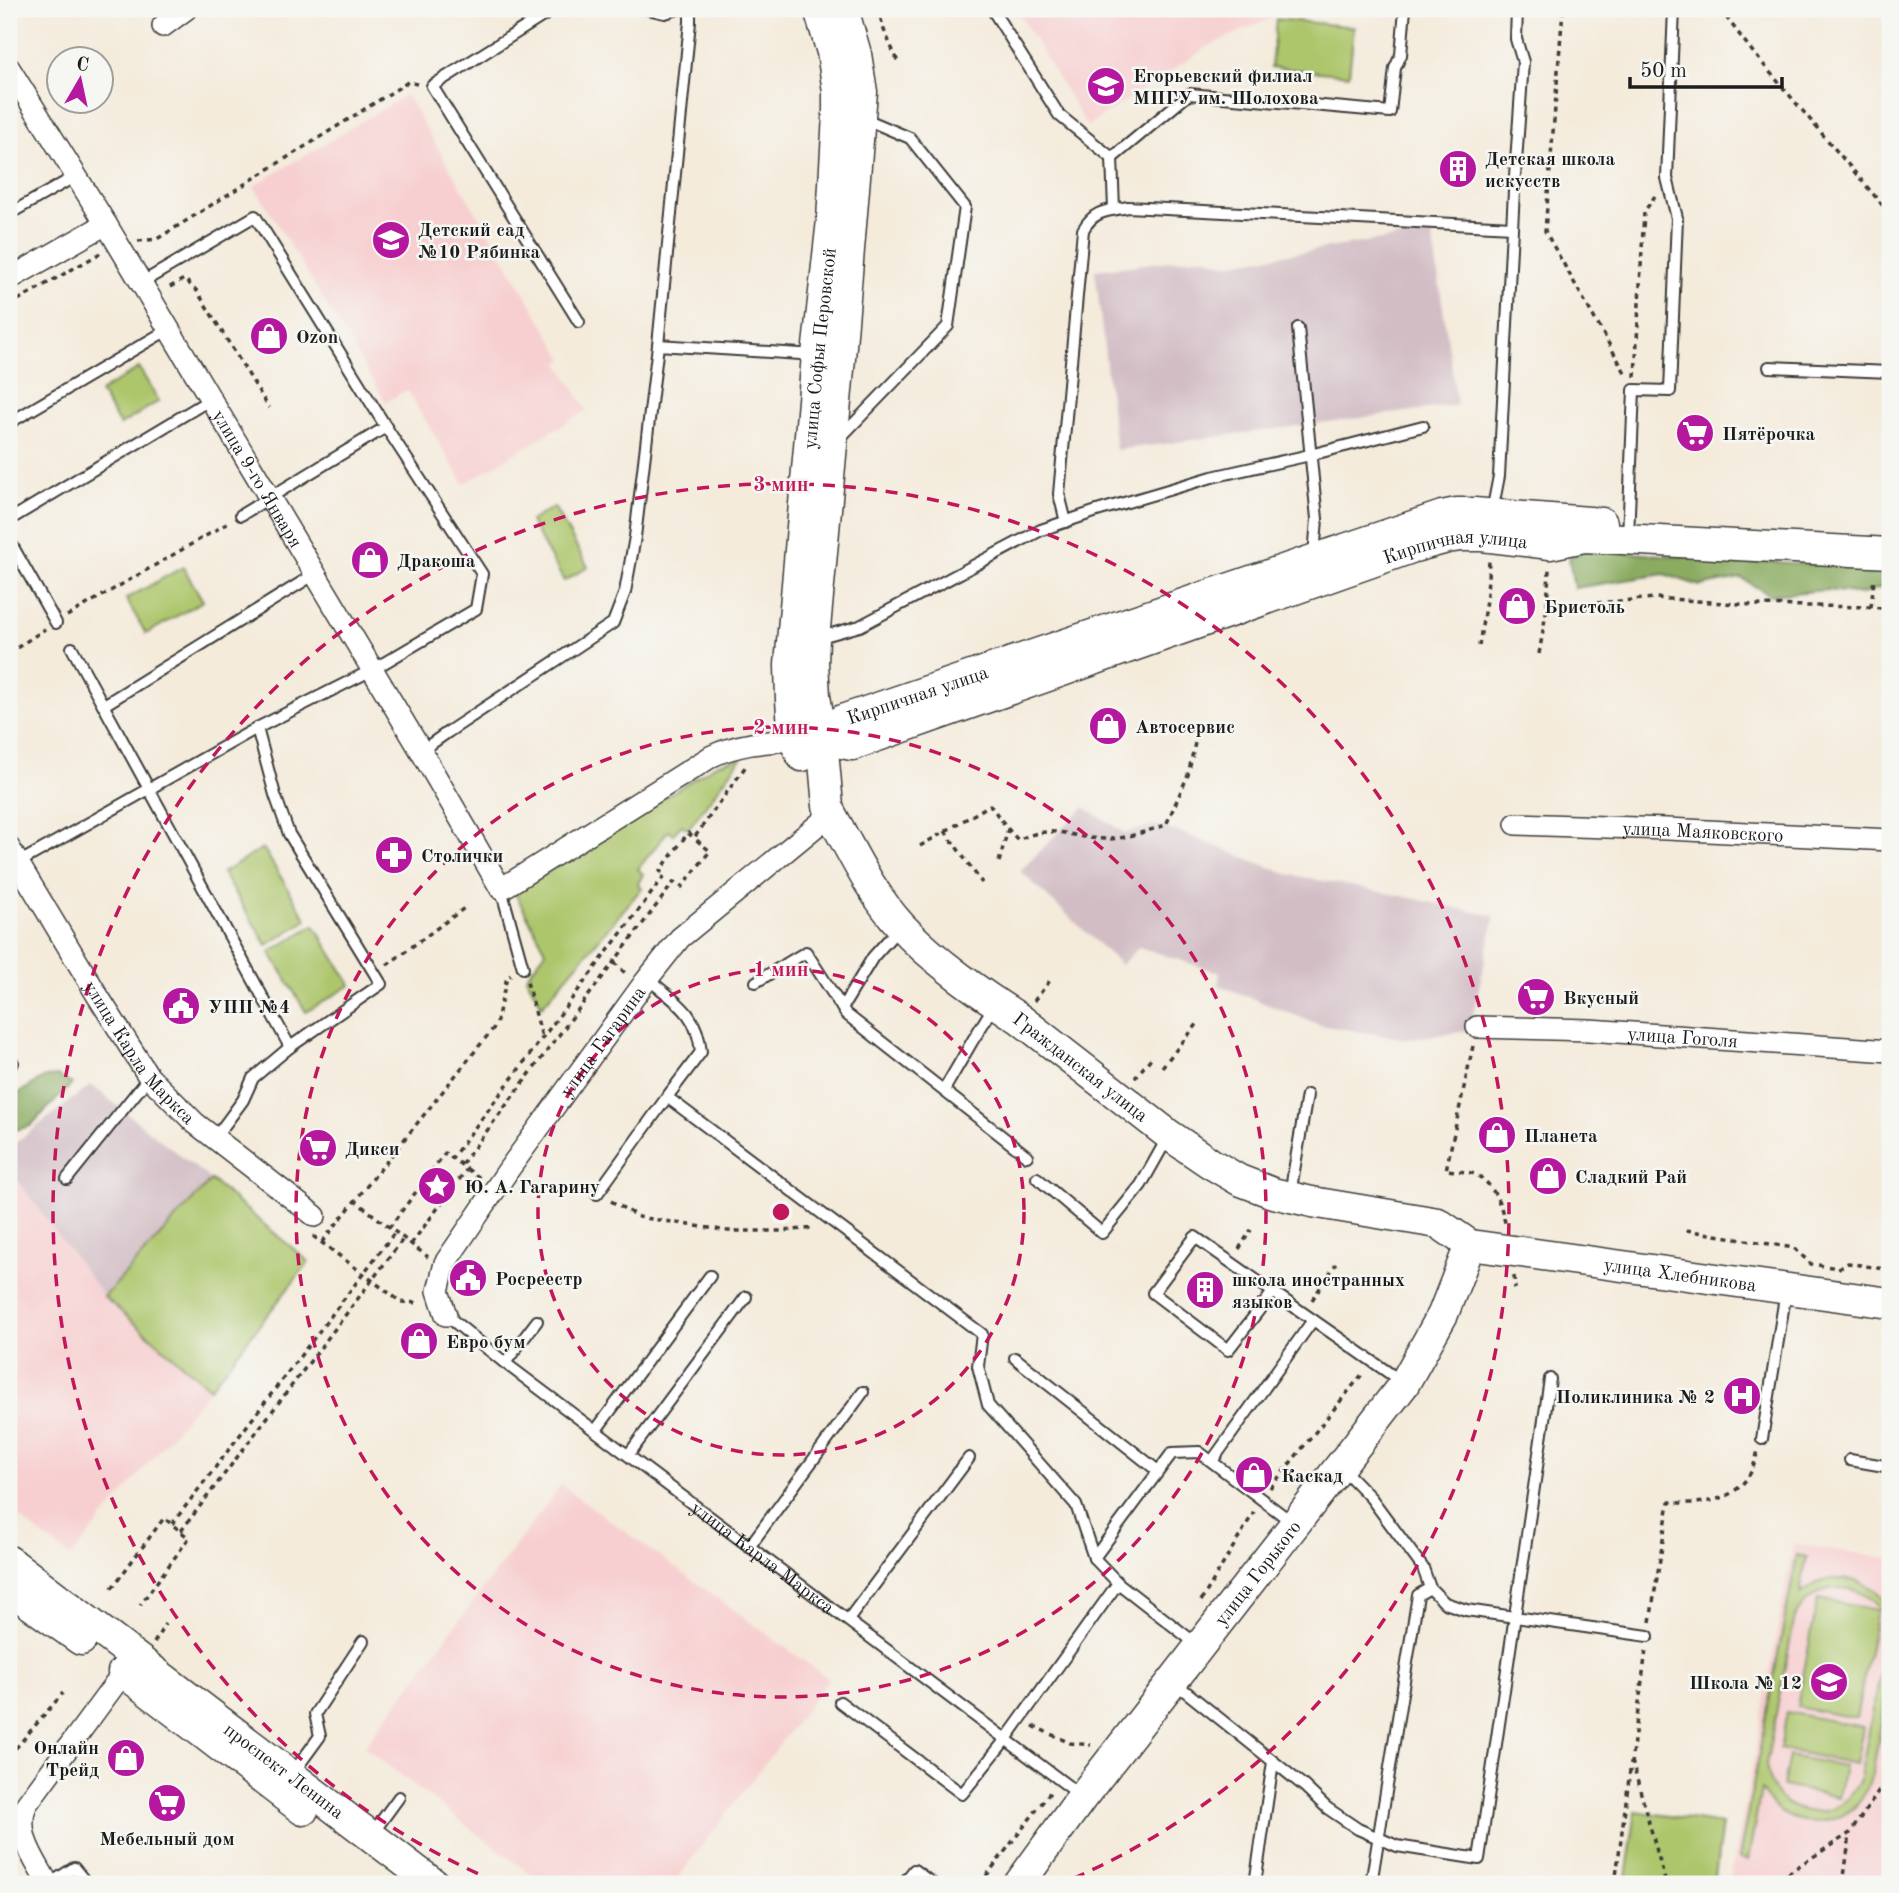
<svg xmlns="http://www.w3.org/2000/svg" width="1899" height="1893" font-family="'Old Standard TT',serif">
	<rect width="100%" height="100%" fill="#f6f6f2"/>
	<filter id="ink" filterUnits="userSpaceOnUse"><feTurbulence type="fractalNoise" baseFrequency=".0143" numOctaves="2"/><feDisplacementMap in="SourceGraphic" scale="14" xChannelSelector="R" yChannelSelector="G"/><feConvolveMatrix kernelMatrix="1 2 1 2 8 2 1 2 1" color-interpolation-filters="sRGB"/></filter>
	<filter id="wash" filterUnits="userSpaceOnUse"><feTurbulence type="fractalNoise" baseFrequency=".00686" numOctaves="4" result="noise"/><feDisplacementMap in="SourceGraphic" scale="28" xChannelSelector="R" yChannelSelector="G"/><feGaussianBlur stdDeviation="1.57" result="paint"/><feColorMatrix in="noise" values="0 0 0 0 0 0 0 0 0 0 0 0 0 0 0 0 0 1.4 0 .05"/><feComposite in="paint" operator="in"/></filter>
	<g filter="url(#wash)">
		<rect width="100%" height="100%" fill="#f4ebdb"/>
		<!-- built -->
		<g fill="#f7cfd0">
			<polygon points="1016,9 1290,9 1209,46 1087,126"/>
			<polygon points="406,95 564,359 559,363 587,410 464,484 407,390 386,402 254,186"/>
			<polygon points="9,1169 104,1297 210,1388 71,1557 9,1510"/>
			<polygon points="561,1485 829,1679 673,1884 543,1884 364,1747"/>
			<polygon points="1793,1544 1890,1558 1890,1884 1729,1884 1745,1806"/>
		</g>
		<!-- industrial -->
		<g fill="#d2bdc5">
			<polygon points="1432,232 1457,405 1116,450 1095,270 1203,257 1225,264"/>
			<polygon points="1084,807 1125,833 1153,825 1182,833 1287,874 1397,895 1495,916 1469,1031 1406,1039 1320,1025 1218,985 1220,973 1139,947 1121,965 1020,871"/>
			<polygon points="91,1085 211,1180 104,1297 9,1169 9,1148"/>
		</g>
		<!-- green -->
		<g fill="#adc66c" stroke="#647144" stroke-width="2" fill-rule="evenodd">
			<polygon points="1276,19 1354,27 1349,75 1271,67"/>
			<polygon points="139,368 159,401 120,425 100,392"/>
			<polygon points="554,507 588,567 564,581 530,521"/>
			<polygon points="183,567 203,601 146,634 126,599"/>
			<polygon points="742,757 688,829 682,825 673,834 668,831 638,869 643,874 638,884 642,888 542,1006 526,977 546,951 515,893 717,764"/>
			<polygon points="263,848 307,920 267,945 222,873"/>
			<polygon points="314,925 351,985 306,1012 270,952"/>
			<polygon points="211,1180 309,1262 210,1388 104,1297"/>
			<path d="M 1797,1555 L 1807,1557 L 1800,1594 L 1817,1583 L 1831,1579 L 1845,1579 L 1860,1582 L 1873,1589 L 1883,1599 L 1890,1610 L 1890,1672 L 1873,1770 C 1870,1781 1867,1792 1860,1801 C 1841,1824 1804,1829 1779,1811 C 1772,1805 1766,1797 1761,1790 L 1748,1860 L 1739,1858 ZM 1832,1588 C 1866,1587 1886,1605 1887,1639 L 1859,1782 C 1854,1790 1849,1798 1841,1804 C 1820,1818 1789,1812 1775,1792 C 1769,1784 1768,1774 1766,1765 L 1795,1616 C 1804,1601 1815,1593 1832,1588 Z"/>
			<polygon points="1818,1599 1877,1610 1856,1718 1797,1707"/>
			<polygon points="1787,1712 1863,1727 1856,1764 1780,1749"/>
			<polygon points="1789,1756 1844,1766 1838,1797 1783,1786"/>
			<polygon points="1636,1811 1722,1824 1714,1884 1625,1884"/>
		</g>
		<!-- forest -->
		<g fill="#8aab60" stroke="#53643e" stroke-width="2">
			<polygon points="1581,550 1890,569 1890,584 1863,594 1827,590 1770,595 1741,578 1700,586 1664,574 1574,588 1569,559"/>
			<polygon points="58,1076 72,1084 30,1126 9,1132 9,1099 45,1077"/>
		</g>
	</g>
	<g filter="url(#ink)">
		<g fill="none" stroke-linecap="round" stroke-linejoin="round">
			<defs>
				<g id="lane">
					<polyline points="554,9 432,86 579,322"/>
					<polyline points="647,9 665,13 678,9"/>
					<polyline points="992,9 1059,115 1112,158 1189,94 1390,112 1395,68 1401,55 1405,9"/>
					<polyline points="1112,158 1114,209"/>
					<polyline points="9,214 76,176"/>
					<polyline points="141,283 255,216 386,427"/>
					<polyline points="1298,328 1317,519 1314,555"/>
					<polyline points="658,345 690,22 690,9"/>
					<polyline points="1769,367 1890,372"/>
					<polyline points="9,423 169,329"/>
					<polyline points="838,440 948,326 965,207 910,138 863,118"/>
					<polyline points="1492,512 1499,476 1514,191 1523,62 1516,39 1517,9"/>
					<polyline points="9,520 211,399"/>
					<path d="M 1066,522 L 1059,494 L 1083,230 C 1094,210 1107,211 1128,207 L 1512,227"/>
					<polyline points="1628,537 1634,390 1670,391 1677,218 1667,178 1674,9"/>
					<polyline points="9,540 56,623"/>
					<polyline points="817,638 860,626 1041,530 1097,511 1212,477 1310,455 1423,426"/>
					<polyline points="72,648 290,1047"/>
					<polyline points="104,705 315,574"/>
					<polyline points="421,751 448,732 613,623 625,592 635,537 658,345 816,355"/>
					<polyline points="18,863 257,728 372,670 476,609 482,574 386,427 241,515"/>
					<polyline points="501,889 523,968"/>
					<path d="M 648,979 C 677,1003 697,1012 701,1052 L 667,1097 L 982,1334 L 978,1366 L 988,1405 L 1076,1505 L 1094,1558"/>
					<polyline points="756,982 806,952 846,1014 1027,1156"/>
					<polyline points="842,1008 873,957 899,928"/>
					<polyline points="9,1057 13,1063"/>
					<polyline points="944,1090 973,1040 994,1006"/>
					<polyline points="215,1138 243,1100 253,1078 290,1047 381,984 289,834 275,795 257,728"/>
					<polyline points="1037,1178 1102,1233 1141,1185 1168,1137"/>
					<polyline points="67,1179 149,1077"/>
					<polyline points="597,1194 667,1097"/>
					<polyline points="1290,1194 1307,1095"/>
					<polyline points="1273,1292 1195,1237 1153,1293 1228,1350 1273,1292 1402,1382"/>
					<path id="s1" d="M 446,1315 L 505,1363 L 1080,1795"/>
					<polyline points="1015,1358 1158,1471"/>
					<polyline points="505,1363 537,1321"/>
					<polyline points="596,1430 710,1276"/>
					<polyline points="1762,1439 1786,1291"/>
					<polyline points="629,1454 746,1297"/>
					<polyline points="1850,1460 1890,1467"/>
					<polyline points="1212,1461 1313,1320"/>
					<polyline points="1342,1468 1371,1498 1423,1568 1430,1588 1445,1603 1466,1610 1648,1636"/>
					<polyline points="749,1547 863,1392"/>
					<polyline points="1118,1583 1199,1646"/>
					<polyline points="848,1620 969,1458"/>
					<polyline points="1175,1683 1304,1786 1327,1808 1358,1829 1397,1846 1479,1859 1550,1379"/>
					<polyline points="840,1702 962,1794 1006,1739 1118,1583 1094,1558 1172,1453 1199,1452 1293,1523"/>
					<polyline points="293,1773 320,1736 315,1714 363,1641"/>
					<polyline points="372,1834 399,1797"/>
					<polyline points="49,1884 74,1868 87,1884"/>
					<polyline points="903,1884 914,1870 933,1884"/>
					<polyline points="1255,1884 1273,1762"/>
					<polyline points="1371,1884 1418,1595 1430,1588"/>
				</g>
				<g id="street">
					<polyline points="163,26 186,9"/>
					<path id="s2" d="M 9,68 L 106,224 L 421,751 L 501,889 L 712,756 C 739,743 765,742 794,740"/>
					<polyline points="9,279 106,224"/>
					<path id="s3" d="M 1516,824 L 1667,829 L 1890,840"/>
					<path id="s4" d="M 9,848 L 99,998 L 149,1077 L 195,1123 L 315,1216"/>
					<path id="s5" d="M 1477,1027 L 1589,1030 L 1890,1051"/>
					<path id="s6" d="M 446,1315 L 438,1291 L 445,1263 L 509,1169 L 645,982 L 680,938 L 831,814"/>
					<path d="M 48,1884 C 34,1858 15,1835 26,1805 L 132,1661"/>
				</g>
				<g id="secondary">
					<path id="s7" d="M 843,9 L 856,54 L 862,92 L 840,358 L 814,639 L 813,663 L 815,696 L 822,739 L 828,806 L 831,814 C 852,852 872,895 902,927 C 935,962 980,993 1020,1019 L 1169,1135 L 1210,1163 L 1239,1180 L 1273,1193 L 1312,1202 L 1438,1223 L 1470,1245 L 1890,1303"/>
					<path id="s8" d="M 822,739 L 842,720 L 1442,516 L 1457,513 L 1474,513 L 1602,523"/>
					<path id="s9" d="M 794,740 L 822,739 L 852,745 L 1414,547 L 1447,538 L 1461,536 L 1482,536 L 1550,544 L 1584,537 L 1890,553"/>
					<path id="s10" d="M 802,756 L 794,740 L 791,700 L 790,665 L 817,355 L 832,220 L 838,114 L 838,91 L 832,52 L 819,9"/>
					<path id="s11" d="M 9,1561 L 434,1884"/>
					<polyline points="9,1589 81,1640"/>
					<polyline points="123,1672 303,1810"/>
					<path id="s12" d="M 1019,1884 L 1083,1796 L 1404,1384 L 1443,1314 L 1470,1245"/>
				</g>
			</defs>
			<!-- lane casing -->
			<use href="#lane" stroke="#3c3b39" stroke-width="14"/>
			<!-- street casing -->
			<use href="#street" stroke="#3c3b39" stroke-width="24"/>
			<!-- secondary casing -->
			<use href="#secondary" stroke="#3c3b39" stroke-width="33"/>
			<!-- path -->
			<g stroke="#3c3b39" stroke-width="3.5" stroke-dasharray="5 5" stroke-linecap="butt">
				<polyline points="878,9 884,30 898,62"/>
				<polyline points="1563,9 1545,231 1627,376"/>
				<polyline points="1720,9 1752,51 1890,214"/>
				<polyline points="138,241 157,239 408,82 417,84"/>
				<polyline points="170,287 184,279 197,291 269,408"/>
				<polyline points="9,305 101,253"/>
				<polyline points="1635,377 1644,212 1655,196"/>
				<polyline points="1547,607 1656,598 1752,605 1871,607 1890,609"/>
				<polyline points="1871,607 1874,579"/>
				<polyline points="67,616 230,522"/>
				<polyline points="1479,646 1487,593 1489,561"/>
				<polyline points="9,653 45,629"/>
				<polyline points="1539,654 1547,607 1549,569"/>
				<polyline points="945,831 982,883"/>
				<path d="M 920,846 L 990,805 L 1008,829 L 1018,840 C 1056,822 1069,839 1106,839 C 1126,839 1146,831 1166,825 L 1188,775 L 1198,729"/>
				<polyline points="999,862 1008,829"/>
				<polyline points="614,962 627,975"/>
				<polyline points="387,965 467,906"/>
				<polyline points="527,982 542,1037"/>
				<polyline points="1034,1001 1052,978"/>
				<path d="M 1473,1046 L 1446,1170 C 1454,1171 1466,1171 1474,1174 C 1495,1183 1502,1208 1506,1227"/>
				<polyline points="1162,1067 1199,1022"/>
				<polyline points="1135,1078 1151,1058"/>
				<polyline points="462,1164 674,882 682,887 710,851 694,838"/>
				<polyline points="467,1169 480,1178"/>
				<polyline points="421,1185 444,1200"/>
				<polyline points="519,1189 563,1188 584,1191"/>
				<polyline points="354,1200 428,1257"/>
				<polyline points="611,1201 639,1217 728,1231 783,1231 815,1228"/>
				<polyline points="389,1228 445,1153 452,1158 665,875 660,871 688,833 694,838 746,766"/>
				<polyline points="1686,1230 1794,1248 1811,1264 1839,1268 1848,1263 1890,1270"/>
				<polyline points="313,1236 401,1302 420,1303"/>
				<polyline points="322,1242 496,1025 507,977 511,975"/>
				<polyline points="411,1244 467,1169 452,1158"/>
				<polyline points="1239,1249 1251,1230"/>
				<polyline points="1514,1276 1515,1289"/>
				<polyline points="1312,1300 1336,1264"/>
				<polyline points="1270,1488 1364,1372"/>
				<polyline points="172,1524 395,1232"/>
				<polyline points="181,1531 404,1238"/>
				<polyline points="112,1588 164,1518 189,1538 140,1605"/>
				<polyline points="1201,1601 1254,1512"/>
				<path d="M 1650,1622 L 1669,1502 C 1700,1505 1734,1503 1751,1472 C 1754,1466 1756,1458 1758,1451"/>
				<polyline points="154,1643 165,1624"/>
				<polyline points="1033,1726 1070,1743 1091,1745"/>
				<polyline points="9,1756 63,1693"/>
				<polyline points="1632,1761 1666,1884"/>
				<polyline points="980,1884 1051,1791"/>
				<polyline points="1615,1884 1646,1650"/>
				<polyline points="1771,1884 1850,1833 1890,1775"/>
				<polyline points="1843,1884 1850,1834"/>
			</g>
			<!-- lane -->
			<use href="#lane" stroke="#fff" stroke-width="10"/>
			<!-- street -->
			<use href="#street" stroke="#fff" stroke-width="21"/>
			<!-- secondary -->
			<use href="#secondary" stroke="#fff" stroke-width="30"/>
		</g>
	</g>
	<!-- distance rings -->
	<g fill="none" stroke="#c2185b" stroke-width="3.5" stroke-dasharray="12 9">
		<circle cx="781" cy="1212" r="243"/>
		<circle cx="781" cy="1212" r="485"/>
		<path d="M497 1882A728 728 0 1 1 1065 1882"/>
	</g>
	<!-- icons -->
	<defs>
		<symbol id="university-disc" viewBox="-11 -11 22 22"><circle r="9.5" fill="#b5179e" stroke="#f6f6f2"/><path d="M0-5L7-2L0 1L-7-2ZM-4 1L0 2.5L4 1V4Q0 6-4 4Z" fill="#fff"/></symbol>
		<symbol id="building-disc" viewBox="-11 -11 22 22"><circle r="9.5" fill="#b5179e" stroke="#f6f6f2"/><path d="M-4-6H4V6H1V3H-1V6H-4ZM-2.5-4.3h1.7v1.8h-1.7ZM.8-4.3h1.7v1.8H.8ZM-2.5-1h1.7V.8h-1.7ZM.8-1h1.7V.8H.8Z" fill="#fff"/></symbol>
		<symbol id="school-disc" viewBox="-11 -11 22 22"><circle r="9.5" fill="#b5179e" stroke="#f6f6f2"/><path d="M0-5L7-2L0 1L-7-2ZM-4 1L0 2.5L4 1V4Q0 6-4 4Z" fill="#fff"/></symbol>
		<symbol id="shop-disc" viewBox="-11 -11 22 22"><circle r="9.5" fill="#b5179e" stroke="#f6f6f2"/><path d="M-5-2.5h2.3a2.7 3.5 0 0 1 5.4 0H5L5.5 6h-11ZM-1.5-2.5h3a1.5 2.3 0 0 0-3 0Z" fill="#fff"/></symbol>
		<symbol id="supermarket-disc" viewBox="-11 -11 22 22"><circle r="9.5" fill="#b5179e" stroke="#f6f6f2"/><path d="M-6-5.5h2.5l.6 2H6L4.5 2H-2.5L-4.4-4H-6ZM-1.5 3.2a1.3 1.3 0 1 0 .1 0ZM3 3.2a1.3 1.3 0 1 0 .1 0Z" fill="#fff"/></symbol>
		<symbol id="pharmacy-disc" viewBox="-11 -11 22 22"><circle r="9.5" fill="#b5179e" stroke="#f6f6f2"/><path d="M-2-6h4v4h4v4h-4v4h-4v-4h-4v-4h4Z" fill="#fff"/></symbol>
		<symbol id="civic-disc" viewBox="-11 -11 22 22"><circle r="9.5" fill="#b5179e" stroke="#f6f6f2"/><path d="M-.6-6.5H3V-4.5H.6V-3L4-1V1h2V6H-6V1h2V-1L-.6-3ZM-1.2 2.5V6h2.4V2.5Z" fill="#fff"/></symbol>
		<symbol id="sight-disc" viewBox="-11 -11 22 22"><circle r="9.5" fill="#b5179e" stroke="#f6f6f2"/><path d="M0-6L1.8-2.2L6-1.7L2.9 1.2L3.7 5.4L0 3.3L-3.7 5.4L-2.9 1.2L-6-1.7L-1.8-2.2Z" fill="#fff"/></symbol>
		<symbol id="hospital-disc" viewBox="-11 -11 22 22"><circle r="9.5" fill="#b5179e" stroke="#f6f6f2"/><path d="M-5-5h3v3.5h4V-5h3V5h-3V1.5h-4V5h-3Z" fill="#fff"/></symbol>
	</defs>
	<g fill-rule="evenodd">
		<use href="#university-disc" x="1084" y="64" width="44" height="44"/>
		<use href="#building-disc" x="1436" y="147" width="44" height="44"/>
		<use href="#school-disc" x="369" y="218" width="44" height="44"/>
		<use href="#shop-disc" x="247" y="314" width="44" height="44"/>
		<use href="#supermarket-disc" x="1673" y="411" width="44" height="44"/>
		<use href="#shop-disc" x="348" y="538" width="44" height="44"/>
		<use href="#shop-disc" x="1495" y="584" width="44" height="44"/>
		<use href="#shop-disc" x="1086" y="704" width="44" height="44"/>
		<use href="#pharmacy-disc" x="372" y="833" width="44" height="44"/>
		<use href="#supermarket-disc" x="1514" y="975" width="44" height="44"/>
		<use href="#civic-disc" x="159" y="984" width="44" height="44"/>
		<use href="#shop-disc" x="1475" y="1113" width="44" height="44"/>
		<use href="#supermarket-disc" x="296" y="1126" width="44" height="44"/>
		<use href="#shop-disc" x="1526" y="1154" width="44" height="44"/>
		<use href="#sight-disc" x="415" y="1164" width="44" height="44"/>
		<use href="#civic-disc" x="446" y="1256" width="44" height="44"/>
		<use href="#building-disc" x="1183" y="1268" width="44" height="44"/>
		<use href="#shop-disc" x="397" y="1319" width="44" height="44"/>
		<use href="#hospital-disc" x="1720" y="1374" width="44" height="44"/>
		<use href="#shop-disc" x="1232" y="1453" width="44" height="44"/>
		<use href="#school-disc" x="1807" y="1660" width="44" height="44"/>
		<use href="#shop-disc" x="104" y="1736" width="44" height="44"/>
		<use href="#supermarket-disc" x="145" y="1781" width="44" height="44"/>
	</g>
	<g text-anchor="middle" stroke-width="5" stroke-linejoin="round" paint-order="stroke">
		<!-- poi labels -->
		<g font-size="19" font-weight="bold" fill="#1c1c1c" stroke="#f6f6f2" text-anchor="start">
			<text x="1133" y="82">Егорьевский филиал<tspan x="1133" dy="22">МПГУ им. Шолохова</tspan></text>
			<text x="1485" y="165">Детская школа<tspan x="1485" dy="22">искусств</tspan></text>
			<text x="418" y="236">Детский сад<tspan x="418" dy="22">№10 Рябинка</tspan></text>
			<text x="296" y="343">Ozon</text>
			<text x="1722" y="440">Пятёрочка</text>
			<text x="397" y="567">Дракоша</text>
			<text x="1544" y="613">Бристоль</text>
			<text x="1135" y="733">Автосервис</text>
			<text x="421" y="862">Столички</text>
			<text x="1563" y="1004">Вкусный</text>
			<text x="208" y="1013">УПП №4</text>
			<text x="1524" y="1142">Планета</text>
			<text x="345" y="1155">Дикси</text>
			<text x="1575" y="1183">Сладкий Рай</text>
			<text x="464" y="1193">Ю. А. Гагарину</text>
			<text x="495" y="1285">Росреестр</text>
			<text x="1232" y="1286">школа иностранных<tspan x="1232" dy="22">языков</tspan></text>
			<text x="446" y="1348">Евро бум</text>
			<text x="1715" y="1403" text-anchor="end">Поликлиника № 2</text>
			<text x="1281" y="1482">Каскад</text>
			<text x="1802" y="1689" text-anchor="end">Школа № 12</text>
			<text x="99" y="1754" text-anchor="end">Онлайн<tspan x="99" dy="22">Трейд</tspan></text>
			<text x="167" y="1845" text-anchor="middle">Мебельный дом</text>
		</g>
		<!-- street labels -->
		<g font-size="19" fill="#1c1c1c" stroke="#f6f6f2">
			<text dy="7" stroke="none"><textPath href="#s10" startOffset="411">улица Софьи Перовской</textPath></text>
			<text dy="7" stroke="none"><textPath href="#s2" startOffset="480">улица 9-го Января</textPath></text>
			<text dy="7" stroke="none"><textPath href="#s9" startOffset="696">Кирпичная улица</textPath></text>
			<text dy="7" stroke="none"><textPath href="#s8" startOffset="107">Кирпичная улица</textPath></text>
			<text dy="7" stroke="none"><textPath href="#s3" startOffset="187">улица Маяковского</textPath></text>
			<text dy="7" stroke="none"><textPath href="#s5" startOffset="206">улица Гоголя</textPath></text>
			<text dy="7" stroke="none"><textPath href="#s6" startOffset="326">улица Гагарина</textPath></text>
			<text dy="7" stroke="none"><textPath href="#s4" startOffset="243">улица Карла Маркса</textPath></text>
			<text dy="7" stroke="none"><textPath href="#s7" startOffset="1172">Гражданская улица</textPath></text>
			<text dy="7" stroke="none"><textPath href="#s7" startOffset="1822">улица Хлебникова</textPath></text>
			<text dy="7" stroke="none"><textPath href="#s1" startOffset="399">улица Карла Маркса</textPath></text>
			<text dy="7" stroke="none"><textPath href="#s12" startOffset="392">улица Горького</textPath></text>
			<text dy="7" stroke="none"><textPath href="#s11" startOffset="346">проспект Ленина</textPath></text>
		</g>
	</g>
	<circle cx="781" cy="1212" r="10" fill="#c2185b" stroke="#f6f6f2" stroke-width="3.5"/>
	<g font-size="21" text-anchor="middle" font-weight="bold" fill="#c2185b" stroke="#f6f6f2" stroke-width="5" stroke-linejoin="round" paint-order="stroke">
		<text x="781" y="491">3 мин</text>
		<text x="781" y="734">2 мин</text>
		<text x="781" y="976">1 мин</text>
	</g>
	<!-- margin -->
	<rect width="1899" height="1893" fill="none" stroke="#f6f6f2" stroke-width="35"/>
	<!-- north arrow -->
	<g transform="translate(80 80) rotate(9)"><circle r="33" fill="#f6f6f2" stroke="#9f9f9c" stroke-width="2"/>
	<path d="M0-5L12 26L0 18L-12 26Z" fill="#b5179e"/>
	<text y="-10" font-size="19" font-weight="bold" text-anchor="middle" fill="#1c1c1c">С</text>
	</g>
	<!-- scale -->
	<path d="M1630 77v10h152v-10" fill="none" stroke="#1c1c1c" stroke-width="3.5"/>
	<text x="1640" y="77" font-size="21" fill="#1c1c1c" stroke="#f6f6f2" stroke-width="5" paint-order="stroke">50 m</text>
</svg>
